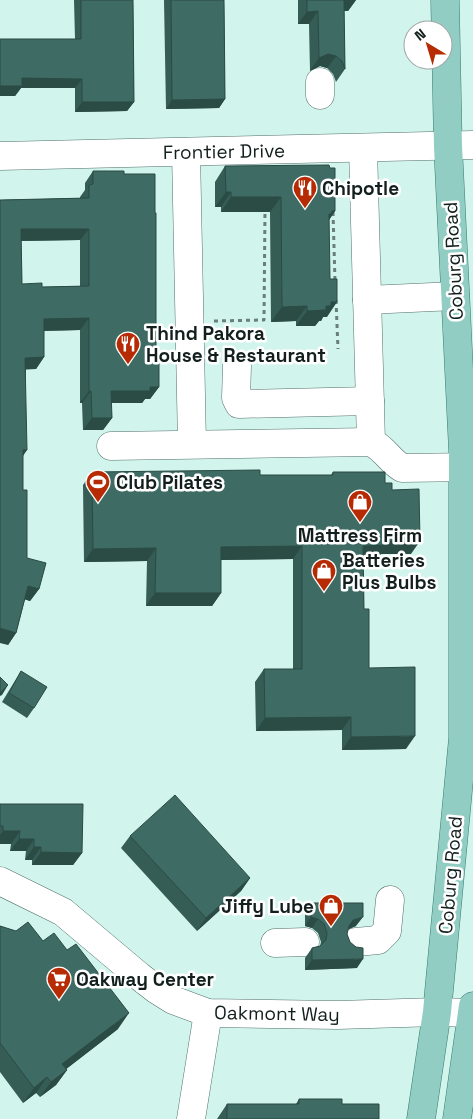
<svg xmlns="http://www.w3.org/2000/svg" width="473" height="1119" font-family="'Space Grotesk',sans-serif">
	<rect width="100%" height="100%" fill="#d1f4ec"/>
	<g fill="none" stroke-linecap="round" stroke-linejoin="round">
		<defs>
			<g id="minor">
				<polyline points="320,82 320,95"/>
				<polyline points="363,148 371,442"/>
				<polyline points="186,152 192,444"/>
				<polyline points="0,156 473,145"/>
				<polyline points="367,300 455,296"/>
				<polyline points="237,366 236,398 239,404 370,401"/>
				<path d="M 111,446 L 371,442 C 384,448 390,461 402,468 L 473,467"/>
				<polyline points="0,881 63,912 139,976 157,990 173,1000 208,1013 338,1015 437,1012 473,1013"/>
				<polyline points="356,942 378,940 387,931 390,900"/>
				<polyline points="275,943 305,942"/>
				<polyline points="191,1119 208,1013"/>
			</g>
			<g id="major">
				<polyline points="421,1119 437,1012 463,738 463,451 448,146 445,0"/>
				<polyline points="457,1119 473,1006"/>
			</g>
		</defs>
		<!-- minor casing -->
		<use href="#minor" stroke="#52716b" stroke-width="29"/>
		<!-- major casing -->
		<use href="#major" stroke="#367b70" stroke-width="29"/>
		<!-- path -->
		<g stroke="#687f7b" stroke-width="3" stroke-dasharray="4 4" stroke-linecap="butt">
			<polyline points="333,212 335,281"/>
			<polyline points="336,300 338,349"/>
			<polyline points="214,321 264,320 265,210 263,210"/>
		</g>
		<!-- minor -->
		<use href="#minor" stroke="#fff" stroke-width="28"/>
		<!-- major -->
		<use href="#major" stroke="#92cdc4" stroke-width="28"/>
	</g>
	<!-- wall -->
	<g fill="#355c55" fill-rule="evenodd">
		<polygon points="74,0 133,0 134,102 127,111 75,112 75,88 21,88 15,96 0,96 75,39"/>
		<polygon points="164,0 224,0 225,99 219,108 166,109"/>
		<polygon points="298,0 356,0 348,11 344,11 345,69 336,82 333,74 327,68 320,66 310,71 309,24 298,24"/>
		<polygon points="225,166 335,211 329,220 327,317 323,317 321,321 319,321 315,326 296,326 296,321 271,322 270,212 221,212 221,207 215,207 215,182"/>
		<path d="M 93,171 L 156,354 L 159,387 L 150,399 L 145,399 L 142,403 L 111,403 L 112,418 L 103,430 L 83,430 L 82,403 L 80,403 L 80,330 L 44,331 L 44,357 L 36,369 L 26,369 L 23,456 L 23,490 L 27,558 L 39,589 L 30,601 L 25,599 L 16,633 L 8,645 L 0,200 L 80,198 L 80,197 L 85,190 L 85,183 ZM 80,240 L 80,286 L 42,287 L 22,284 L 21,241 Z"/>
		<polygon points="92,472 260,475 331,475 333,472 385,483 392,490 411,554 381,554 378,558 363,559 364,609 369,668 406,749 342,750 342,730 256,731 255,682 264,669 293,669 293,559 221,560 221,593 212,606 146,606 147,561 84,562 83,485"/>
		<polygon points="21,671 34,708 27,718 2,702"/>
		<polygon points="0,804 82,853 73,865 32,865 32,860 25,860 26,851 10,851 11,844 0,844"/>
		<polygon points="130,836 250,878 241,891 197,931 121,848"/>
		<polygon points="311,903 356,926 348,929 347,934 357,968 305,970 305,958 312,948 320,946 321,942 318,933 312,928 305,926 305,913"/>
		<polygon points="0,926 43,941 118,1029 66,1069 67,1070 56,1085 40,1097 36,1093 23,1103 0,1072"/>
		<polygon points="299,1099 342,1104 379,1119 217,1119 227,1104 296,1104"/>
	</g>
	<!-- shaded-wall -->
	<g fill="#2b4b45">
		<polygon points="343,0 356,0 348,11 335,11"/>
		<polygon points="318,11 309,24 298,24 307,12"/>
		<polygon points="328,54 336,56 327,68 320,66 310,71 319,58"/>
		<polygon points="22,78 82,79 75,88 21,88 15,96 0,96 0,86"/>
		<polygon points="225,99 219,108 166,109 172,100"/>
		<polygon points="82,102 134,102 127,111 75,112"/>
		<polygon points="226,192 231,192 221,207 215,207"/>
		<polygon points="231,197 281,197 270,212 221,212"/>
		<polygon points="332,211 335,211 325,226 318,229"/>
		<polygon points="21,229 89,229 80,240 13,241"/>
		<polygon points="331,302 337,302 327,317 323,317 321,321 319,321 315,326 296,326 307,311"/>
		<polygon points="307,306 296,321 271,322 282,307"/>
		<polygon points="89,318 80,330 35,331 44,319"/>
		<polygon points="44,357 36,369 17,370 25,358"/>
		<polygon points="150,387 159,387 150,399 145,399 142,403 103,403 111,391"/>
		<polygon points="89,391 91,391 82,403 80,403"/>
		<polygon points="92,418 112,418 103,430 83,430"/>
		<polygon points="23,450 27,450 19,462"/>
		<polygon points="387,541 420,541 411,554 381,554 378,558 354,559 363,546"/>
		<polygon points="302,546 293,559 212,560 221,547"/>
		<polygon points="156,548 147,561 84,562 93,549"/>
		<polygon points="28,586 39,589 30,601 20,598"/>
		<polygon points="155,593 221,593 212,606 146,606"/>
		<polygon points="0,628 16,633 8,645 0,643"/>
		<polygon points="8,685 2,695 0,696 0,693"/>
		<polygon points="351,717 342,730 256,731 265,718"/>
		<polygon points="415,736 406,749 342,750 351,737"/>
		<polygon points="3,831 20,831 11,844 0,844 0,835"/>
		<polygon points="19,839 34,839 26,851 10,851"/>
		<polygon points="34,847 41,847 32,860 25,860"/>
		<polygon points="41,852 82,853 73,865 32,865"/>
		<polygon points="250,878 241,891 197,931 206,918"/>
		<polygon points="311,917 318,919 312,928 305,926"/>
		<polygon points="363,917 356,926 347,930 342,935 353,920"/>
		<polygon points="363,959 357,968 305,970 312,960"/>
		<polygon points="129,1013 118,1029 52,1080 62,1064"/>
		<polygon points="67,1070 56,1085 40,1097 51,1082"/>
		<polygon points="47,1077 36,1093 23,1103 34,1088"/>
	</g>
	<!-- building -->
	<g fill="#3e6b63" stroke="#2b4b45" fill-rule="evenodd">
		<polygon points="81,0 133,0 134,102 82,102 82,79 22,78 22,86 0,86 0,39 81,39"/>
		<polygon points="171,0 224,0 225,99 172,100"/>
		<polygon points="307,0 344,0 345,69 342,61 336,56 328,54 319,58 318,11 307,12"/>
		<polygon points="329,165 330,168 335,168 335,211 332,211 331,214 329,214 330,279 337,279 337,302 331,302 331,306 326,306 326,310 307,311 307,306 282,307 281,197 231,197 231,192 226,192 225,166"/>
		<path d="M 93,171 L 124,171 L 124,174 L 155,174 L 155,213 L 156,213 L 156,354 L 159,354 L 159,387 L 150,387 L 150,391 L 111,391 L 112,418 L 92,418 L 91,391 L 89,391 L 89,318 L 44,319 L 44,357 L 25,358 L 27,450 L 23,450 L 23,490 L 27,490 L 27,558 L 46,563 L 39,589 L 28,586 L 16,633 L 0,628 L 0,200 L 89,198 L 89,185 L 93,184 ZM 21,229 L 89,229 L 89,286 L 42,287 L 42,283 L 22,284 Z"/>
		<polygon points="260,470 260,475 333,475 333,472 385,472 385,483 392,483 392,490 419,489 420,541 387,541 387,545 363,546 364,609 369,609 369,668 415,667 415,736 351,737 351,717 265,718 264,669 302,669 302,546 221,547 221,593 155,593 156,548 93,549 92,472"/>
		<polygon points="21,671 47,687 34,708 9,693"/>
		<polygon points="0,677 8,685 0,693"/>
		<polygon points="175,795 250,878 206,918 130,836"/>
		<polygon points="0,804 83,804 82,853 41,852 41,847 34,847 34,839 19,839 20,831 3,831 3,826 0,826"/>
		<polygon points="311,903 363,903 363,917 353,920 349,926 347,934 350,942 356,947 363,948 363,959 312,960 312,948 320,946 326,940 327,933 324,924 318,919 311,917"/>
		<polygon points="28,922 43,941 54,933 67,950 76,944 129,1013 62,1064 67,1070 51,1082 47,1077 34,1088 0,1043 0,926 16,931"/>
		<polygon points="299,1099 342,1099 342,1104 379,1104 379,1119 227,1119 227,1104 299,1104"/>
	</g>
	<!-- icons -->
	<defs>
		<symbol id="restaurant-pin" viewBox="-11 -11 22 30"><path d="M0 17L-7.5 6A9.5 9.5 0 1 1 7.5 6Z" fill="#b62b03" stroke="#fff"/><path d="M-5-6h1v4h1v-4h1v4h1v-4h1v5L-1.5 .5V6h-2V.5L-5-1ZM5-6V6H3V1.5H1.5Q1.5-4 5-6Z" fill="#fff"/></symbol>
		<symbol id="stadium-pin" viewBox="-11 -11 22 30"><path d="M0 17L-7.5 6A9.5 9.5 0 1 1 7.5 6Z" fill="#b62b03" stroke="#fff"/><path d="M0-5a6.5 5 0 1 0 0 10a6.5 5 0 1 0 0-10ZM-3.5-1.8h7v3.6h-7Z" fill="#fff"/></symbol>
		<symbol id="shop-pin" viewBox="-11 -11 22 30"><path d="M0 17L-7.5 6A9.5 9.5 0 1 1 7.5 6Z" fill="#b62b03" stroke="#fff"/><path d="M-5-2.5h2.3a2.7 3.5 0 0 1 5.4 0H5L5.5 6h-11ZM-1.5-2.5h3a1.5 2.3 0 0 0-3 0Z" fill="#fff"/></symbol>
		<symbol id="supermarket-pin" viewBox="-11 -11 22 30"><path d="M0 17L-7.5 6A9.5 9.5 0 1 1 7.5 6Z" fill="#b62b03" stroke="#fff"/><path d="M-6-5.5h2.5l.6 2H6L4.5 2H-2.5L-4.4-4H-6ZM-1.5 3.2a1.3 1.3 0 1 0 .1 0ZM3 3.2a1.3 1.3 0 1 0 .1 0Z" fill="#fff"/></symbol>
	</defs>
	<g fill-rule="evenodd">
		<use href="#restaurant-pin" x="291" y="174" width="28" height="38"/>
		<use href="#restaurant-pin" x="114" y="330" width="28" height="38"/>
		<use href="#stadium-pin" x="84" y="468" width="28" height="38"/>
		<use href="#shop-pin" x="346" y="488" width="28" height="38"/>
		<use href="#shop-pin" x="310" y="557" width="28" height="38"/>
		<use href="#shop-pin" x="317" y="892" width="28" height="38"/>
		<use href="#supermarket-pin" x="45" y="965" width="28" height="38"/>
	</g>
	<g text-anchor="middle" stroke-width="5" stroke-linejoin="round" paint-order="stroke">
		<!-- street labels -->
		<g font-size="19" fill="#121f1d" stroke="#fff">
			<text transform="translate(224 151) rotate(-1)" y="7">Frontier Drive</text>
			<text transform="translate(453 261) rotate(-93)" y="7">Coburg Road</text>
			<text transform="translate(450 875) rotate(-85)" y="7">Coburg Road</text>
			<text transform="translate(277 1013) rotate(1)" y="7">Oakmont Way</text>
		</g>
		<!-- poi labels -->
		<g font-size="19" font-weight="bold" fill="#121f1d" stroke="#fff" text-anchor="start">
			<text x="322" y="195">Chipotle</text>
			<text x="146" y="340">Thind Pakora<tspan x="146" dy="22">House &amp; Restaurant</tspan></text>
			<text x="116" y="489">Club Pilates</text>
			<text x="360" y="542" text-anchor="middle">Mattress Firm</text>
			<text x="342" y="567">Batteries<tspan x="342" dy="22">Plus Bulbs</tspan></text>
			<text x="314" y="913" text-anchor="end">Jiffy Lube</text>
			<text x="76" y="986">Oakway Center</text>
		</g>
	</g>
	<!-- north arrow -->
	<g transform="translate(428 45) rotate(322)"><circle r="24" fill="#ffffff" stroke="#a0a5a5"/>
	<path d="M0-4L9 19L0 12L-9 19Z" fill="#b62b03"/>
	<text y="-8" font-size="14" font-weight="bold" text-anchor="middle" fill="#121f1d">N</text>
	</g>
</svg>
